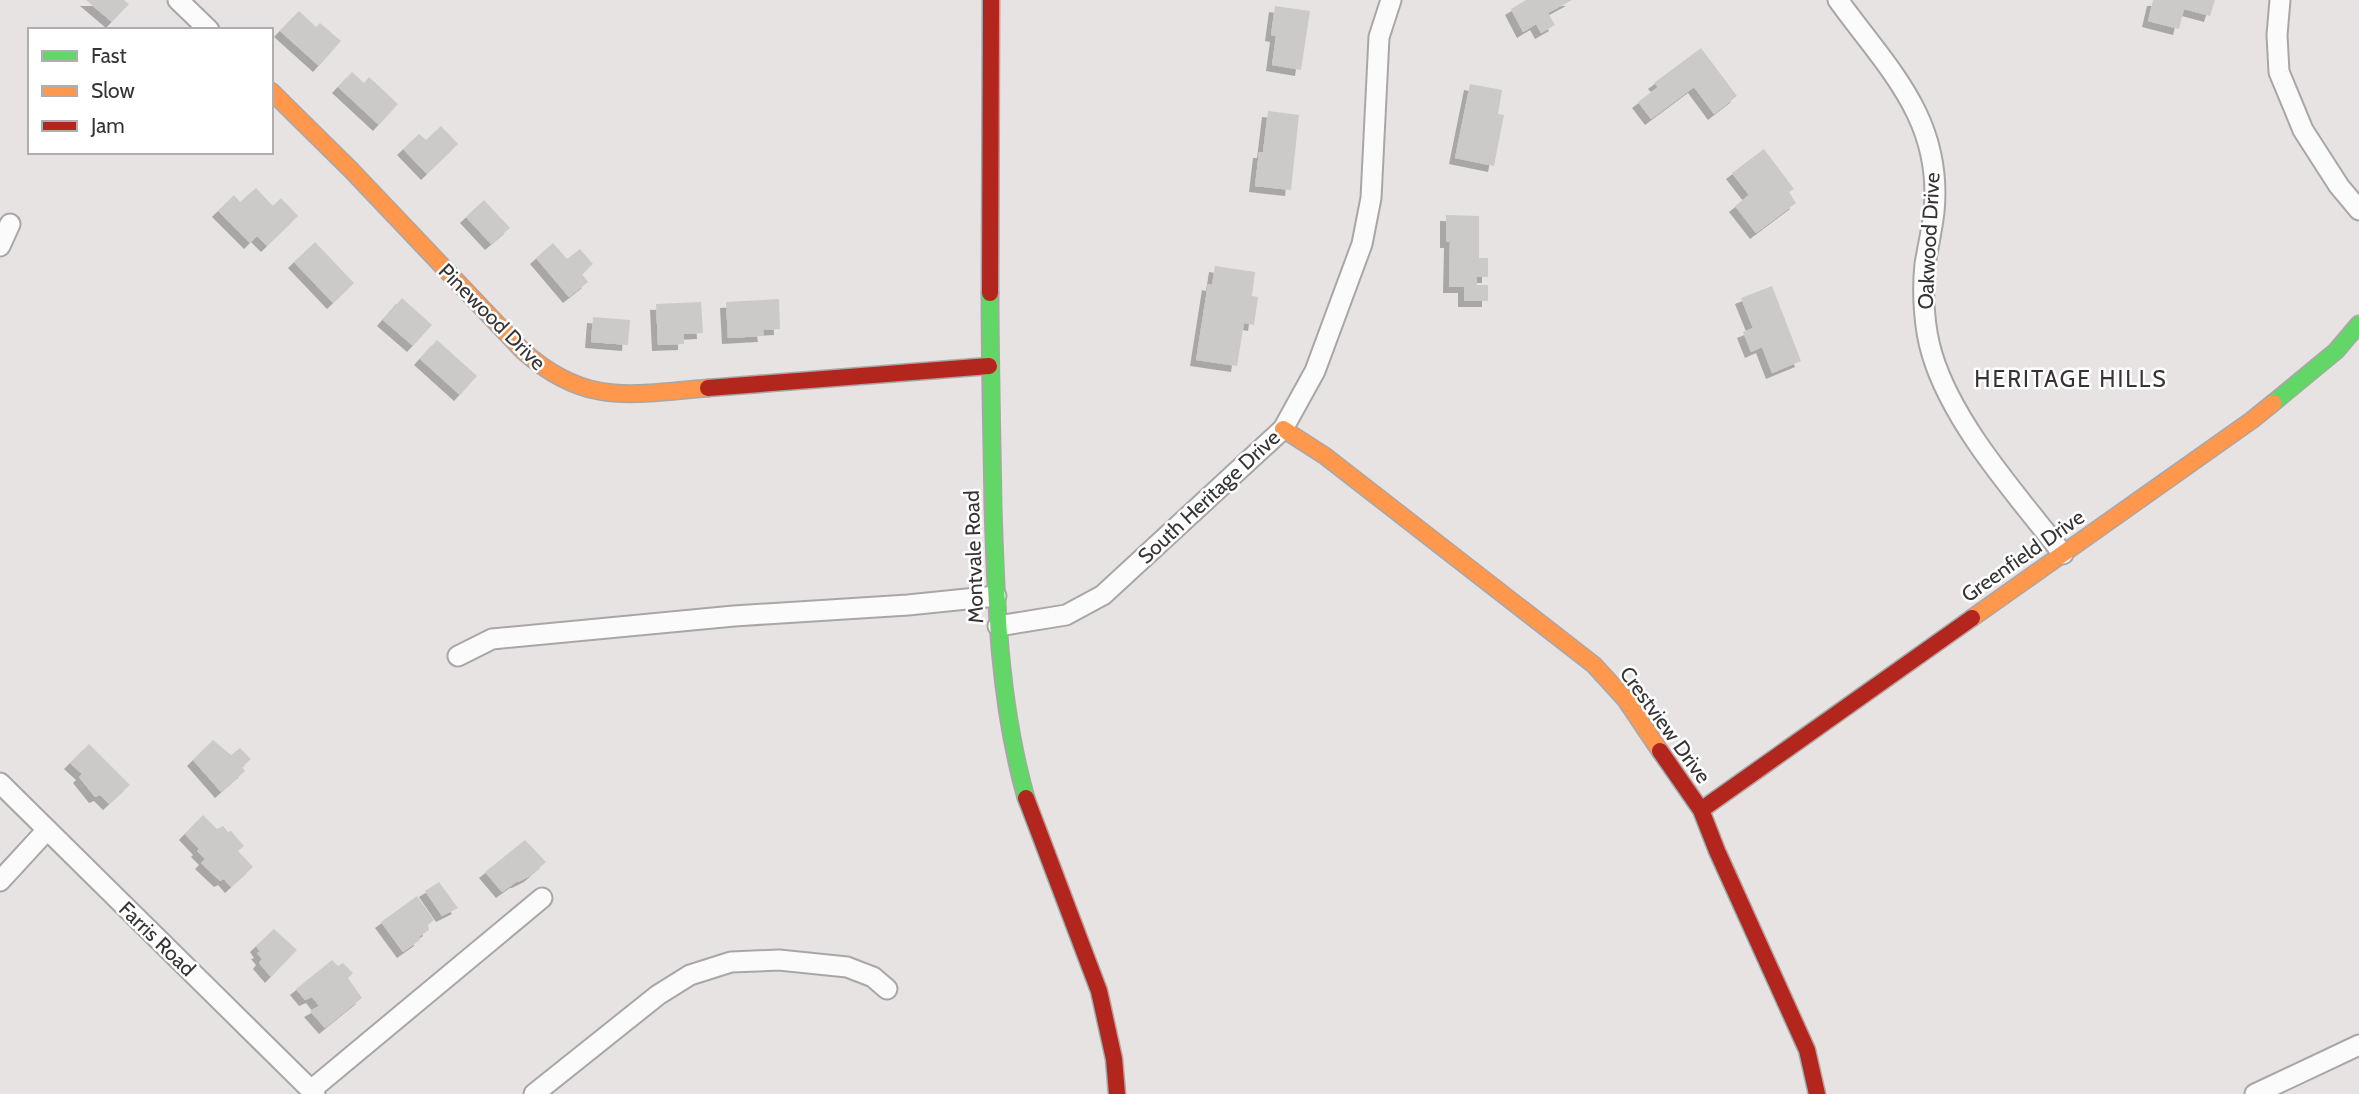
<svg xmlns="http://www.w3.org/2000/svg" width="2359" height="1094" font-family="Cabin,sans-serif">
	<defs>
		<filter id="shadow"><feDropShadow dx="-6" dy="6" stdDeviation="0" flood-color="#0004"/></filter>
	</defs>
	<rect width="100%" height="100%" fill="#e7e3e3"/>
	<!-- building -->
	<g fill="#ccc9c9" filter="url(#shadow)">
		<polygon points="86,0 124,0 129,4 112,22"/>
		<polygon points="1526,0 1572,0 1548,13 1555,25 1541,33 1536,24 1523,32 1511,9"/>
		<polygon points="2153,0 2215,0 2210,16 2184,9 2179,29 2148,21"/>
		<polygon points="1275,6 1310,11 1301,70 1272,65 1276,36 1271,35"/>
		<polygon points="299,11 316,27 320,23 341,41 319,66 280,31"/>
		<polygon points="1701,48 1737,96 1714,114 1694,87 1651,119 1638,102 1658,87 1654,83"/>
		<polygon points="352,72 364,83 369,77 398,104 379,125 338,87"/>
		<polygon points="1470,84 1502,90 1498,114 1504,115 1494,166 1455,158"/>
		<polygon points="1268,111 1299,115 1291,190 1255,186 1259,152 1263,152"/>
		<polygon points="441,126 458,144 427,174 403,149 419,134 426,140"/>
		<polygon points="1764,149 1794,189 1789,192 1796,203 1756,233 1735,206 1749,195 1732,173"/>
		<polygon points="256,188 273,206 281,198 298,216 267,246 257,236 250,243 218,211 234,195 240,202"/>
		<polygon points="484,200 510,228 491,244 466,217"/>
		<polygon points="1446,215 1479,216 1479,258 1488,258 1488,277 1477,277 1477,285 1488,285 1488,301 1464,301 1464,287 1449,287 1450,242 1446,242"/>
		<polygon points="315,242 354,283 333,303 294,262"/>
		<polygon points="553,243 567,259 580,249 593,264 582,274 588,282 569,297 536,258"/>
		<polygon points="1215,266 1255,272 1252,296 1258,297 1254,325 1244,323 1237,366 1196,360 1208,284 1212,285"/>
		<polygon points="1772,286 1801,361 1772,373 1762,347 1751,352 1743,332 1753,328 1741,298"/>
		<polygon points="402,298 432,325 413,346 383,320"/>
		<polygon points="779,299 780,329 763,330 764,336 728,338 726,302"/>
		<polygon points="701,302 703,333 684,334 684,344 658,345 656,304"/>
		<polygon points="593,317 630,320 628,345 591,342"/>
		<polygon points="437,340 477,376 460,395 420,359"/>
		<polygon points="213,740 231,755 240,748 251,759 242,767 245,771 221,792 193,760"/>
		<polygon points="89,744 130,785 109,804 100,795 95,797 79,777 82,774 70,763"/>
		<polygon points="203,815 217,829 223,826 228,832 231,831 244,846 238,851 253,867 231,887 224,879 220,881 201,863 205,859 197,851 199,849 185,834"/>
		<polygon points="525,840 546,862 530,876 518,882 516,882 502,892 485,872"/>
		<polygon points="439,882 458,908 442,916 425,891"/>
		<polygon points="417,896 434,920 428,925 429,930 419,937 420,940 403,952 381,922"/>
		<polygon points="274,929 297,950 271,977 259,963 262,959 257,953 260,952 256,946"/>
		<polygon points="332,960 338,966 343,963 353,973 348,978 362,998 325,1028 310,1011 319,1006 312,997 305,1000 296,989"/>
	</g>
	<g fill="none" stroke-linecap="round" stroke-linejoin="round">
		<defs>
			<g id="street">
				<polyline points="178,0 209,30"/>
				<path d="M 1838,0 C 1888,69 1943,119 1934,212 C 1932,229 1928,247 1925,264 C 1922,292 1924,328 1932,354 C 1953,425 2018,496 2063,554"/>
				<polyline points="2280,0 2277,35 2279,72 2303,130 2339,186 2359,210"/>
				<polyline points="0,246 10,224"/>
				<polyline points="998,626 1066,615 1103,595 1283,429 1315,371 1362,244 1371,198 1379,37 1391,0"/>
				<polyline points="458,656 492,639 734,616 908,605 996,596"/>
				<polyline points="0,783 315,1094"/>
				<polyline points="0,881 46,831"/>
				<polyline points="311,1090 542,898"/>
				<polyline points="534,1094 658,995 690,975 731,962 779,960 847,967 873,977 887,989"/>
				<polyline points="2255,1094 2359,1045"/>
			</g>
			<g id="fast">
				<path d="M 990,293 C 990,365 992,436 993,507 C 996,605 999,703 1026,798"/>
				<polyline points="2273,403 2336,351 2359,324"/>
			</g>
			<g id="slow">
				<path d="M 271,91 L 351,170 L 523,351 C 587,407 630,394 708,388"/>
				<polyline points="1283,429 1325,456 1594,665 1625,699 1660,751"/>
				<polyline points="1972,618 2252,420 2273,403"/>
			</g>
			<g id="jam">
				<polyline points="990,293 991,0"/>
				<polyline points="708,388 989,366"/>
				<polyline points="1660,751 1701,810 1717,851 1807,1050 1817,1094"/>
				<polyline points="1026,798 1099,991 1114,1059 1117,1094"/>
				<polyline points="1701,810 1972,618"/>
			</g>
		</defs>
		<!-- street casing -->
		<use href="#street" stroke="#a9a6a6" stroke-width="23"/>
		<!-- fast casing -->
		<use href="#fast" stroke="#a9a6a6" stroke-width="19"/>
		<!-- slow casing -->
		<use href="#slow" stroke="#a9a6a6" stroke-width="19"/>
		<!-- jam casing -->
		<use href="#jam" stroke="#a9a6a6" stroke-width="19"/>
		<!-- street -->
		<use href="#street" stroke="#fbfbfb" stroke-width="19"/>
		<!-- fast -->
		<use href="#fast" stroke="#63d668" stroke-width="16"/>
		<!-- slow -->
		<use href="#slow" stroke="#ff974d" stroke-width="16"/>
		<!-- jam -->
		<use href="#jam" stroke="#b3261e" stroke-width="16"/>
	</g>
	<g text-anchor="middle" stroke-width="5" stroke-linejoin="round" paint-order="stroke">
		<!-- street labels -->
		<g font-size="21" fill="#363334" stroke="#fff">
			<text transform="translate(1929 241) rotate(-87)" y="7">Oakwood Drive</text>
			<text transform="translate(492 317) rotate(45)" y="7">Pinewood Drive</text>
			<text transform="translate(1209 497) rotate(-43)" y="7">South Heritage Drive</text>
			<text transform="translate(2023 556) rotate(-35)" y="7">Greenfield Drive</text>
			<text transform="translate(974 557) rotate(-92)" y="7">Montvale Road</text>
			<text transform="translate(1665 725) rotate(54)" y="7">Crestview Drive</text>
			<text transform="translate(157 939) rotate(44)" y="7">Farris Road</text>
		</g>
		<!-- neighbourhood labels -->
		<g font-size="23" letter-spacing="2" fill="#363334" stroke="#fff">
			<text x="2071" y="387">HERITAGE HILLS</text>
		</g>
	</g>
	<!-- legend -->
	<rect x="28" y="28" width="245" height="126" fill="#ffffff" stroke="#afadae" stroke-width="2"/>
	<rect x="42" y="51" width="35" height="10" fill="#63d668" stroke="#afadae" stroke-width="2"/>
	<text x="91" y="63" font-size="21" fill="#363334">Fast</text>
	<rect x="42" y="86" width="35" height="10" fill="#ff974d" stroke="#afadae" stroke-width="2"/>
	<text x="91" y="98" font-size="21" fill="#363334">Slow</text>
	<rect x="42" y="121" width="35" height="10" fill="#b3261e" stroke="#afadae" stroke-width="2"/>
	<text x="91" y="133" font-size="21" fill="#363334">Jam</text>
</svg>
